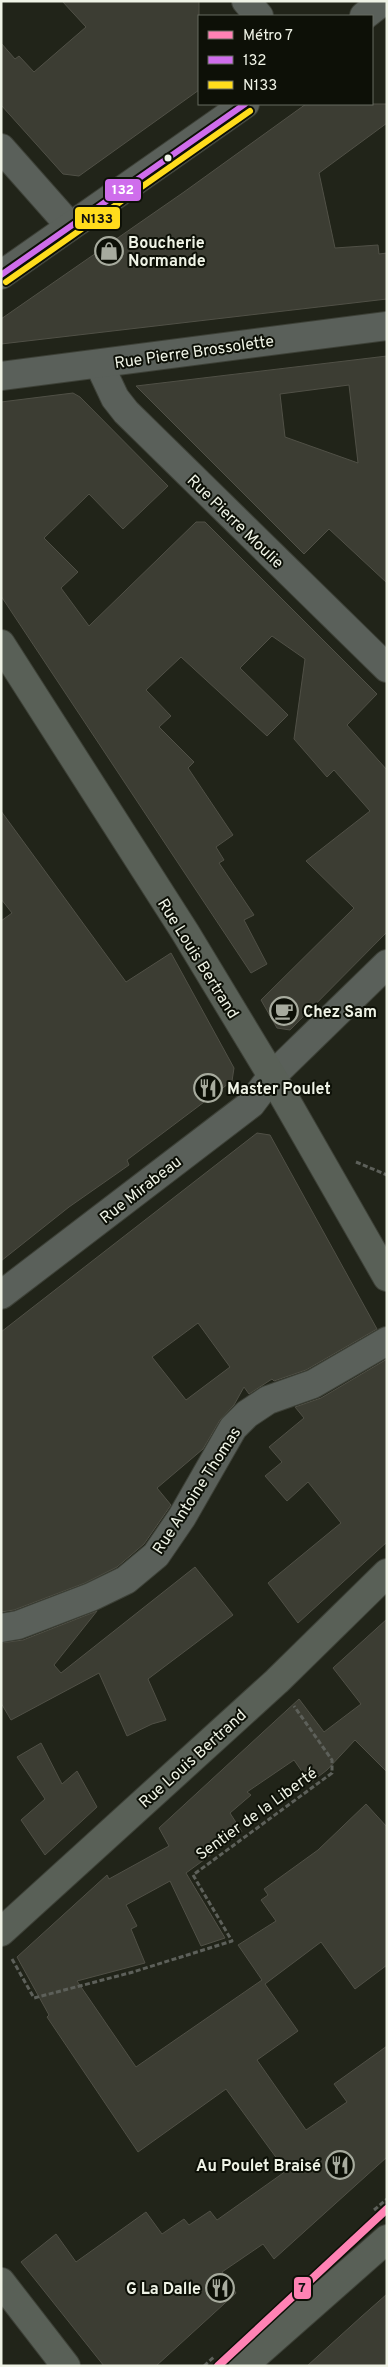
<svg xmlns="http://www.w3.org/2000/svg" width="388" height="2367" font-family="Overpass,sans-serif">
	<rect width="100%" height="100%" fill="#212419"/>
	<!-- building -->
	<g fill="#3c3d33" stroke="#505046" fill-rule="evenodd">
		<polygon points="62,1 199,1 199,90 79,176 63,174 1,105 1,43 15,59 19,56 34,72 86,27"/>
		<polygon points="306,104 387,104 387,123 319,173 335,248 378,245 379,254 387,253 387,299 1,344 1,319 184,192"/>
		<path d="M 387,356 L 387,583 L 329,529 L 304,554 L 136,386 ZM 349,385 L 358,463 L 285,437 L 280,394 Z"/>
		<polygon points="73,393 80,397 168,486 123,529 89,494 44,538 78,572 61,588 89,626 196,522 205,522 377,694 347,725 387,770 387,932 290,1030 277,1028 261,1000 354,908 306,861 370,811 334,770 327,777 294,739 305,659 272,636 240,668 288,715 267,736 181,657 146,690 171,716 159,727 194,762 188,768 233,835 216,847 224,860 219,863 254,915 244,920 267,964 251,973 1,596 1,402"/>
		<polygon points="1,811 126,982 171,953 234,1068 232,1081 127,1160 129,1165 69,1207 1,1261 1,921 12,913 1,899"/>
		<path d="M 257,1133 L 270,1135 L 377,1329 L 306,1370 L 274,1381 L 272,1379 L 249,1394 L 244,1387 L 234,1405 L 220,1420 L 203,1449 L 157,1488 L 171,1505 L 144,1544 L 117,1567 L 85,1583 L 14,1610 L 1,1612 L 1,1332 ZM 198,1323 L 230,1367 L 186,1400 L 152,1357 Z"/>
		<polygon points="387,1359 387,1542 298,1623 268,1583 341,1523 308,1482 287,1501 265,1476 282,1462 269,1447 304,1418 295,1407 321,1398"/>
		<polygon points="195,1567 233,1615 148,1679 166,1720 152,1724 127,1736 99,1673 11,1720 1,1703 1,1643 23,1640 97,1611 54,1665 61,1673"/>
		<polygon points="387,1619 387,1772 355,1740 327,1770 310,1783 294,1760 247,1792 251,1795 230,1813 242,1832 186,1873 225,1938 201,1946 170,1881 126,1905 137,1926 131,1929 145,1963 77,1981 136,2067 262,1980 238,1945 276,1921 261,1900 268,1895 264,1889 318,1850 366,1804 387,1827 387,1965 355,1989 321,1942 265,1984 298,2031 257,2060 306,2130 347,2102 334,2084 387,2046 387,2157 274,2259 263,2244 222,2272 236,2293 156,2366 104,2366 21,2262 56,2234 76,2262 146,2212 162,2234 184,2219 189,2225 210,2211 217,2220 286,2171 226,2089 138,2152 47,2017 49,2015 17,1957 107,1875 109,1879 169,1846 159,1828 299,1699 324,1732 361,1704 333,1668"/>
		<polygon points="41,1743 62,1784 77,1771 97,1807 45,1855 21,1820 45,1799 17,1757"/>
		<polygon points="387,2294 387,2366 307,2366 361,2317"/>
	</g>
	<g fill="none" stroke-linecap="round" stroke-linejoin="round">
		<defs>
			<g id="minor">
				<polyline points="246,1 259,16"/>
				<polyline points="364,16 383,1"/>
				<polyline points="1,148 70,226"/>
				<polyline points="1,275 245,104"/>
				<polyline points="99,364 115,398 126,412 387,668"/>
				<polyline points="1,376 387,326"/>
				<polyline points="1,1295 251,1104 272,1076 387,964"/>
				<polyline points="1,1628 18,1625 91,1597 126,1580 156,1555 182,1517 233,1428 247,1414 268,1400 313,1384 387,1341"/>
			</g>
			<g id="major">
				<polyline points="1,644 185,932 272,1076 387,1277"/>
				<polyline points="1,1932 277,1681 387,1573"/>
				<polyline points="1,2282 66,2366"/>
				<polyline points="243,2366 387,2239"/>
			</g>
		</defs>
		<!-- minor casing -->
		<use href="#minor" stroke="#3d4037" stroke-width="30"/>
		<!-- major casing -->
		<use href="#major" stroke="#3d4037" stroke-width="30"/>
		<!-- path -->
		<g stroke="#5d605a" stroke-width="3" stroke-dasharray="5 2.5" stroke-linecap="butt">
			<polyline points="356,1162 387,1175"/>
			<polyline points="12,1959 34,1998 133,1972 232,1941 193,1875 332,1773 332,1760 294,1706"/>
			<polyline points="374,2210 387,2199"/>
			<polyline points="204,2366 215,2356"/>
		</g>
		<!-- minor -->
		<use href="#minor" stroke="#5a605a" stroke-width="28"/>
		<!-- major -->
		<use href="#major" stroke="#596057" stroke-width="28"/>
		<defs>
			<polyline id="bus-1" points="1,275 245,104"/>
			<polyline id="bus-2" points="6,282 250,111"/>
		</defs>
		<!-- bus-1 casing -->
		<use href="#bus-1" stroke="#0d1007" stroke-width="10"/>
		<!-- bus-2 casing -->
		<use href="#bus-2" stroke="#0d1007" stroke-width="10"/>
		<!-- bus-1 -->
		<use href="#bus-1" stroke="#cf6dec" stroke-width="6"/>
		<!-- bus-2 -->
		<use href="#bus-2" stroke="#ffdc1c" stroke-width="6"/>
		<defs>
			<polyline id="metro-1" points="218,2366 387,2209"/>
		</defs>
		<!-- metro-1 casing -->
		<use href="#metro-1" stroke="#0d1007" stroke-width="11"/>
		<!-- metro-1 -->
		<use href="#metro-1" stroke="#ff82b4" stroke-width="8"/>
	</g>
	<!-- icons -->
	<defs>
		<symbol id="shop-ring" viewBox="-11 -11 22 22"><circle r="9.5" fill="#0d1007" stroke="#a7ab9e" stroke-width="1.5"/><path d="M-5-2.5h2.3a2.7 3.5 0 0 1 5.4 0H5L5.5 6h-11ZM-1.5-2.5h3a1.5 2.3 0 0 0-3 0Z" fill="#a7ab9e"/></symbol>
		<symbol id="cafe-ring" viewBox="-11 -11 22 22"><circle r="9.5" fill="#0d1007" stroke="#a7ab9e" stroke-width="1.5"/><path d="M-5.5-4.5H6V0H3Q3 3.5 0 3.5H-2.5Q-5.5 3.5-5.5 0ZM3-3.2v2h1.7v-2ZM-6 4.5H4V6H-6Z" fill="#a7ab9e"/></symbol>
		<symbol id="restaurant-ring" viewBox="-11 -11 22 22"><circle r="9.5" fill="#0d1007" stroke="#a7ab9e" stroke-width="1.5"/><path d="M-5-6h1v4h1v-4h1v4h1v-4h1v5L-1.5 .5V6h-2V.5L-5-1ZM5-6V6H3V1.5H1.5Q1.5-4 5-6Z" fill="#a7ab9e"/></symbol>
	</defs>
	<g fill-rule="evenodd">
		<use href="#shop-ring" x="93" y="235" width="32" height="32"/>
		<use href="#cafe-ring" x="268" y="995" width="32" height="32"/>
		<use href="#restaurant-ring" x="192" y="1072" width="32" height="32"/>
		<use href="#restaurant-ring" x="324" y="2149" width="32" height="32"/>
		<use href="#restaurant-ring" x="204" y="2272" width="32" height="32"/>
	</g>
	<!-- markers -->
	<circle fill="#eff3e6" stroke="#0d1007" stroke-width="2" cx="168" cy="158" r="4.5"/>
	<g text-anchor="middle" stroke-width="4" stroke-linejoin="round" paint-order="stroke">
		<!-- poi labels -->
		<g font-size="16" font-weight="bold" fill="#eff3e6" stroke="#0d1007" text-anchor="start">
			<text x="128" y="248">Boucherie<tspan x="128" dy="18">Normande</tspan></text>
			<text x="303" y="1017">Chez Sam</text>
			<text x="227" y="1094">Master Poulet</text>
			<text x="321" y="2171" text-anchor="end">Au Poulet Braisé</text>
			<text x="201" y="2294" text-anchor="end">G La Dalle</text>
		</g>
		<!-- street labels -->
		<g font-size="16" fill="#eff3e6" stroke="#0d1007">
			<text transform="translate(194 351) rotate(-8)" y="6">Rue Pierre Brossolette</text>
			<text transform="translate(236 521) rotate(44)" y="6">Rue Pierre Moulie</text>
			<text transform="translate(199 958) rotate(58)" y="6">Rue Louis Bertrand</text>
			<text transform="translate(140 1189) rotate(-38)" y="6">Rue Mirabeau</text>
			<text transform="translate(196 1490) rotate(-57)" y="6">Rue Antoine Thomas</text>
			<text transform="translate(192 1758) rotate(-42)" y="6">Rue Louis Bertrand</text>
			<text transform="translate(256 1813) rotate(-36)" y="6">Sentier de la Liberté</text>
		</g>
	</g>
	<g stroke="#0d1007" stroke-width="2">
		<rect x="104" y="178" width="38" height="24" rx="5" fill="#cf6dec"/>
		<rect x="74" y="206" width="47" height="24" rx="5" fill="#ffdc1c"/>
		<rect x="293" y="2276" width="19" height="24" rx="5" fill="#ff82b4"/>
	</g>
	<g font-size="14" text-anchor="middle" font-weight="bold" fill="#fff">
		<text x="123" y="194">132</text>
	</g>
	<g font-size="14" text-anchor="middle" font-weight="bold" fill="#111">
		<text x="97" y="223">N133</text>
		<text x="302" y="2292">7</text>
	</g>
	<!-- border -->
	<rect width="388" height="2367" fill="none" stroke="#eff3e6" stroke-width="5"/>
	<!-- legend -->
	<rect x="198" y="15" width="175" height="90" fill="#0d1007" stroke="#676b60"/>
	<rect x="208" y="31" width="25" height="8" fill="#ff82b4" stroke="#676b60"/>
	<text x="243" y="40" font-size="15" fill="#eff3e6">Métro 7</text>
	<rect x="208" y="56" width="25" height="8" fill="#cf6dec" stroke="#676b60"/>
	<text x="243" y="65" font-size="15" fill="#eff3e6">132</text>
	<rect x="208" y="81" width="25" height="8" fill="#ffdc1c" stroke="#676b60"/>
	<text x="243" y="90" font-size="15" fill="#eff3e6">N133</text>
</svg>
